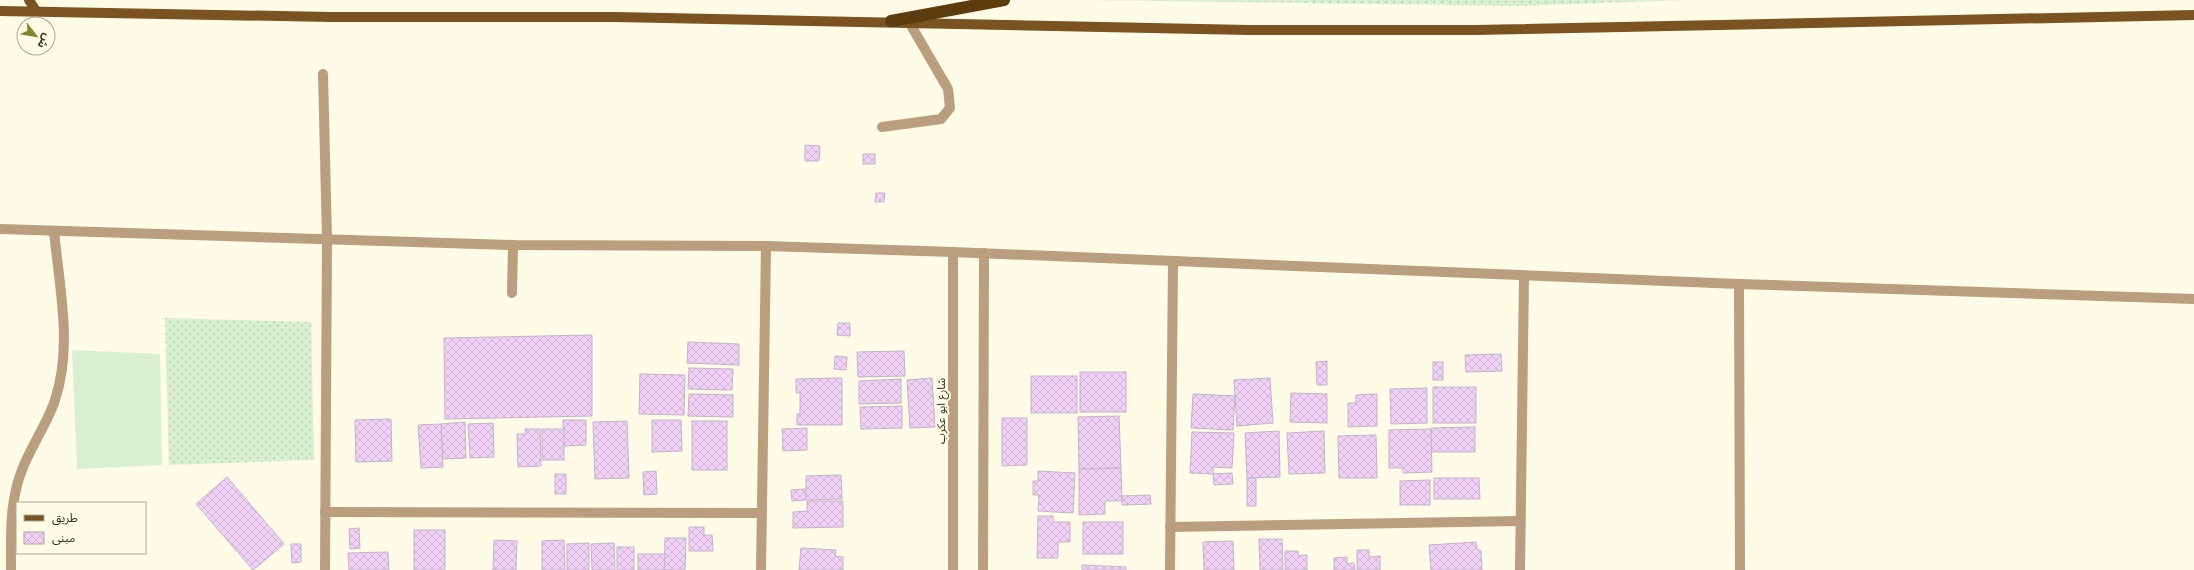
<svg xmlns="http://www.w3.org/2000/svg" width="2194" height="570" font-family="'Work Sans','Noto Sans Arabic',sans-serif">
	<defs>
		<pattern id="grass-dots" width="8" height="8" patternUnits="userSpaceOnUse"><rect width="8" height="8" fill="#d8f0d0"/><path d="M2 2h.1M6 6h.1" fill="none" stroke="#baceb2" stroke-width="1.8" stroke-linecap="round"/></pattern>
		<pattern id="building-cross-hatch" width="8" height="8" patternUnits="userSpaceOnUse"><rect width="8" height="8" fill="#f2d1f8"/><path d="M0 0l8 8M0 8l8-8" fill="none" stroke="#d0b4d4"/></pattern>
	</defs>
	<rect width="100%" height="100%" fill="#fefbe6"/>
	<!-- grass -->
	<g fill="url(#grass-dots)">
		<polygon points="1085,0 1684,0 1519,6"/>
		<polygon points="165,318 311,322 314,460 169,465"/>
	</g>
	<!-- garden -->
	<polygon fill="#d8f0d0" points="72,350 160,354 162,465 77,469"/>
	<!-- building -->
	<g fill="url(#building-cross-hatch)" stroke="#c4b3c7">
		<polygon points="805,145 820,146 819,161 805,161"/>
		<rect x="863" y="154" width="12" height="10"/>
		<polygon points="876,193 885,193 884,202 875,202"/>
		<polygon points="838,323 850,323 850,336 837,335"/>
		<polygon points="592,335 592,416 445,419 444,338"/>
		<polygon points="688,342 739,344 739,365 687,363"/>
		<polygon points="904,351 905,376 858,377 857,352"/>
		<polygon points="1501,354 1502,371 1466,372 1465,355"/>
		<polygon points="835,356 847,357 846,370 834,369"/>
		<polygon points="1327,361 1327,385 1317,385 1316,362"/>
		<rect x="1433" y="362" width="10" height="18"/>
		<polygon points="689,368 733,369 732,390 688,389"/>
		<rect x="1080" y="372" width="46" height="40"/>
		<polygon points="640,374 685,375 684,415 639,414"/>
		<rect x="1031" y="376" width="46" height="37"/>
		<polygon points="842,378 842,425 797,425 797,414 800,414 800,393 796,393 796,379"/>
		<polygon points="932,378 935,427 910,428 907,380"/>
		<polygon points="1270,378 1273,423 1237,426 1234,380"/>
		<polygon points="901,379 901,403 859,404 859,381"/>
		<rect x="1433" y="387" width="43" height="36"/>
		<polygon points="1427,388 1427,423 1391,424 1390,389"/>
		<polygon points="1291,393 1327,394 1327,423 1290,422"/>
		<polygon points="689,394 733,395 733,417 688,416"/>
		<polygon points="1193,394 1235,396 1233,430 1191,428"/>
		<polygon points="1377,394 1377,426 1348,427 1348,403 1356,403 1356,395"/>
		<polygon points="902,406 902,428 861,429 860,407"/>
		<polygon points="1119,416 1121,468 1079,469 1078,417"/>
		<polygon points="1002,418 1027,418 1027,465 1002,466"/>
		<polygon points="391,419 392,461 356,462 355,420"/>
		<polygon points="563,420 586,420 586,445 564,446"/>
		<polygon points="652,420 681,420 682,451 652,452"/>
		<polygon points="627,421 629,478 595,479 593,422"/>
		<rect x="692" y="421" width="35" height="49"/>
		<polygon points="465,422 466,458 443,459 441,424"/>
		<polygon points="493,423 494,457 470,458 468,424"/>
		<polygon points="441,424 443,467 421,468 418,425"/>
		<polygon points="1475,427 1475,452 1431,452 1431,428"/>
		<polygon points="807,428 807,450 783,451 782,429"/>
		<polygon points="525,429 540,429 541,466 518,467 517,434 526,434"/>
		<rect x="542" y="429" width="22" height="31"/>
		<polygon points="1431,429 1432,472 1403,473 1403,468 1389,468 1389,430"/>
		<polygon points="1279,431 1280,477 1247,478 1245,433"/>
		<polygon points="1324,431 1325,473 1289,474 1287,433"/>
		<polygon points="1192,432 1234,433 1232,468 1213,467 1213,474 1190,473"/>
		<polygon points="1376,435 1377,478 1339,478 1338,436"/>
		<polygon points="1121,468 1122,501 1105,501 1105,514 1079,515 1079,469"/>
		<polygon points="656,471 657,494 644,495 643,472"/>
		<polygon points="1038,471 1075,473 1073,513 1038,511 1039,495 1033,495 1033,481 1038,481"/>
		<polygon points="1232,473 1233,484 1214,485 1213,474"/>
		<rect x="555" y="474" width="11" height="20"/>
		<polygon points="841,475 842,499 806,500 806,476"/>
		<polygon points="227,477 284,544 253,570 196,504"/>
		<rect x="1247" y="478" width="9" height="28"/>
		<polygon points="1434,478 1479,478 1480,499 1434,499"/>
		<polygon points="1430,480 1430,505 1400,505 1400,481"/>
		<polygon points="805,489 805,500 792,501 791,490"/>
		<polygon points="1150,495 1151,504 1122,505 1122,496"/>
		<polygon points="807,501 843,501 843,527 793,528 793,512 807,511"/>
		<polygon points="1038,516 1053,516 1053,522 1070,522 1070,542 1058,542 1058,558 1037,558"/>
		<rect x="1083" y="522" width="40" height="32"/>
		<polygon points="689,527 704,527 704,535 712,535 713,551 689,551"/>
		<polygon points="359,528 360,548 350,549 349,529"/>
		<rect x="414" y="530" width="31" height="40"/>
		<polygon points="665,538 686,538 685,570 664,570"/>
		<polygon points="1259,539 1282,539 1283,570 1260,570"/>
		<polygon points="494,540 517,541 516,570 493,570"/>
		<polygon points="564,540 565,570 542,570 542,541"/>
		<polygon points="1233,541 1234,570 1204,570 1203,542"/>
		<polygon points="1476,542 1477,549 1481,551 1482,570 1431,570 1429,545"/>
		<polygon points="589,543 589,570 567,570 567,544"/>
		<polygon points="614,543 615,570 592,570 591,544"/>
		<polygon points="291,544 301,544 301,562 292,563"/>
		<rect x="617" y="547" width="17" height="23"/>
		<polygon points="801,548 836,550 835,556 843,557 843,570 799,570"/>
		<polygon points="1357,550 1369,550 1369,557 1380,556 1380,570 1357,570"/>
		<polygon points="1285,551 1298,551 1298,556 1307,555 1307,570 1285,570"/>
		<polygon points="388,552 389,570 349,570 348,553"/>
		<polygon points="638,554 665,554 664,570 638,570"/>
		<polygon points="1347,557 1347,564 1354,563 1355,570 1334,570 1334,558"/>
		<polygon points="1082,565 1126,567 1126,570 1082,570"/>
	</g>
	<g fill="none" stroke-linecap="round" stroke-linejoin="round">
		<!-- minor -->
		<g stroke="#ba9e7e" stroke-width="10">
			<polyline points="323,74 327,240 325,570"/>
			<polyline points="882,127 941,119 950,108 948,89 909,22"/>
			<polyline points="0,229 513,245 766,246 953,252 1739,284 2194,299"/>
			<polyline points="1739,284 1740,570"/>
			<polyline points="512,293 513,245"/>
			<polyline points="325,512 760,513"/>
			<polyline points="1170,527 1520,521"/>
			<path d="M 11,570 C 11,534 9,499 24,465 C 33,443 48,422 55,400 C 73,346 59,285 54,231"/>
			<polyline points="761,570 766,246"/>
			<polyline points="953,570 953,252"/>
			<polyline points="983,570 984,253"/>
			<polyline points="1170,570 1173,262"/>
			<polyline points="1520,570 1524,276"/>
		</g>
		<!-- major -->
		<g stroke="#7a5321" stroke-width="10">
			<polyline points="29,0 36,11"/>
			<polyline points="0,11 331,17 614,17 1249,30 1475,30 2194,15"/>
		</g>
		<!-- highway -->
		<polyline stroke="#5c3c0f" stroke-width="12" points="891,21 1004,0"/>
	</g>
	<g text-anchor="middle" stroke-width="4" stroke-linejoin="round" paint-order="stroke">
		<!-- street labels -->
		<g font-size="11" fill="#312f25" stroke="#fefbe6">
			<text transform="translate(941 411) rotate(-90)" y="4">شارع ابو عكرب</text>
		</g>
	</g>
	<!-- legend -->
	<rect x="16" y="502" width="130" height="52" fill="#fefbe6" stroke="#aca999"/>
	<rect x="24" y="515" width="20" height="6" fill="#7a5321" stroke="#aca999"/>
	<text x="52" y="522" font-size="12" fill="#312f25">طريق</text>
	<rect x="24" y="532" width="20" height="12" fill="url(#building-cross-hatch)" stroke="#aca999"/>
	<text x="52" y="542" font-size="12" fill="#312f25">مبنى</text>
	<!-- north arrow -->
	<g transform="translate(36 36) rotate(121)"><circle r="19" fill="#fefbe6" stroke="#aca999"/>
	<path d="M0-3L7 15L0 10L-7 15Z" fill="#83852e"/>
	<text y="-6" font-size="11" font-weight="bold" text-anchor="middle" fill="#312f25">ش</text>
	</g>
</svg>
